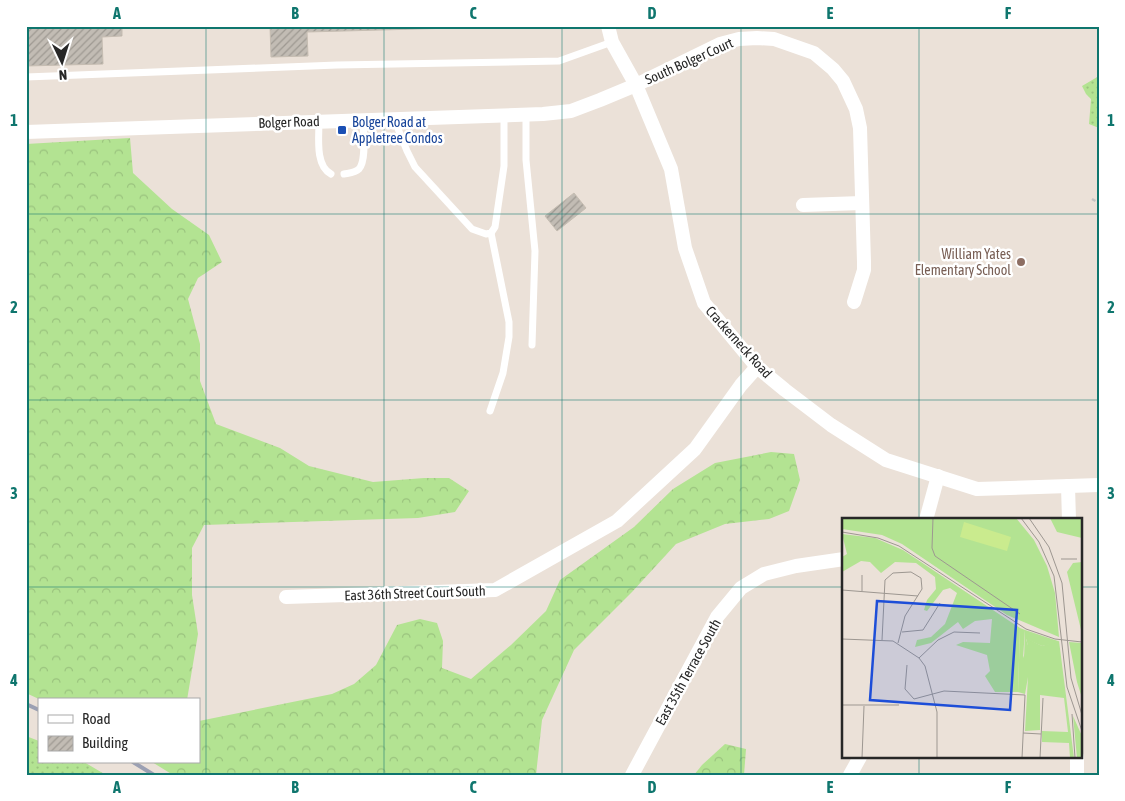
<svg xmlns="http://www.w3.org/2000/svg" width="1125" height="801" font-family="'Asap Condensed',sans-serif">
	<defs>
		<pattern id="forest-crowns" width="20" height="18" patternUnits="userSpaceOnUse" patternTransform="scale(1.25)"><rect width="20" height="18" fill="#b3e392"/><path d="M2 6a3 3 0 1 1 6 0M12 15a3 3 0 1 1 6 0" fill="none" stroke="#9ac37e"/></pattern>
		<pattern id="park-dots" width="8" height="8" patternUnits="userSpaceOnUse" patternTransform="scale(1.25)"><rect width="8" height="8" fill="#b3e392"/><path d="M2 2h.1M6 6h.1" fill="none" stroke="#9ac37e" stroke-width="1.8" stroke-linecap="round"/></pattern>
		<pattern id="building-hatch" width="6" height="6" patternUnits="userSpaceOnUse" patternTransform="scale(1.25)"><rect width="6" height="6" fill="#c2bcb4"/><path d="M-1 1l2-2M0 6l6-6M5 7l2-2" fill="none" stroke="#9e9992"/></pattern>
	</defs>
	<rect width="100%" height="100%" fill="#ebe1d8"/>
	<!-- forest -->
	<g fill="url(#forest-crowns)">
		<polygon points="130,138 133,173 172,209 209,235 222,262 198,278 188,299 200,344 200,381 216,424 280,448 309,466 373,482 424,478 449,478 469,491 455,512 418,518 204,525 192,548 192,595 198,634 187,700 41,700 26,693 26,144"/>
		<polygon points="771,452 794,454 800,480 789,511 769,519 725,524 676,544 632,592 574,650 542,720 536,775 173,775 152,762 199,762 199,721 332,694 354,684 376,665 397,625 420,619 437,623 443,641 442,668 471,679 511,645 546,611 560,580 634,527 673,489 715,463"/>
		<polygon points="725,744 746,749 744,775 694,775 702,765"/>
	</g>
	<!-- park -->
	<g fill="url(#park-dots)">
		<polygon points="1099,76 1099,128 1089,124 1091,99 1086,94 1082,86"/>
		<polygon points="26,736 39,741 39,762 84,762 106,775 26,775"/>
	</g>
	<!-- building -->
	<g fill="url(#building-hatch)" stroke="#c6bdb2">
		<polygon points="26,26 165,26 165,27 122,28 122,36 102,37 103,64 26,66"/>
		<polygon points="270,26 528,26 307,32 308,56 271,57"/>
		<polygon points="574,193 586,208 557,231 545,216"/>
	</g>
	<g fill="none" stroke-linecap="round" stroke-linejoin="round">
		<!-- path -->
		<polyline stroke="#c3c3c3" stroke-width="2.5" stroke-dasharray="4 2.5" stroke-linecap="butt" points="1092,199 1099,203"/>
		<!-- service -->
		<g stroke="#fff" stroke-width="7">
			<polyline points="26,77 337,65 559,61 612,42"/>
			<polyline points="526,115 526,160 535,251 532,345"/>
			<polyline points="394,119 407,151 415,167 472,229 486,234 491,233 495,227 504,166 504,116"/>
			<path d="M 319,121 C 319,137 315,166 331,174"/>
			<path d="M 344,174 C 349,173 355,173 359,169 C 367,160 363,132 363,120"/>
			<polyline points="490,411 503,373 509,337 509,322 491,233"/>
		</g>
		<!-- minor -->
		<g stroke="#fff" stroke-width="14">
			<polyline points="608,26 612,42 636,85 671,169 685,248 704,303 757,367 785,390 831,425 886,460 977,489 1099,485"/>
			<polyline points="26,132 543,114 571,111 600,100 636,85 720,44 739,39 757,38 774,39 814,53 833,69 843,81 856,109 860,128 864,262 864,270 854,302"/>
			<polyline points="803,205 862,203"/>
			<polyline points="1068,486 1069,520"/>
			<polyline points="926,520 938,476"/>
			<polyline points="286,597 495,590 617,521 695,449 741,385 757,367"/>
			<polyline points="1077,757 1077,775"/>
			<polyline points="632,775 717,617 741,588 764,574 796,566 844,559"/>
			<polyline points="850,775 860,757"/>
		</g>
		<!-- rail -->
		<g stroke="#9ba0b3" stroke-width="4">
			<polyline points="26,704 39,710"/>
			<polyline points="133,762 154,775"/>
		</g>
	</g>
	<!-- grid -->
	<path fill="none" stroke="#0f766e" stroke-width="1" stroke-opacity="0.55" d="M 206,26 L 206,775M 384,26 L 384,775M 562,26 L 562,775M 741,26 L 741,775M 919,26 L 919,520M 26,214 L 1099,214M 26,400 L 1099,400M 26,587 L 844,587M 1081,587 L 1099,587M 919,757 L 919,775"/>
	<!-- markers -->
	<rect fill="#1a4fb4" stroke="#fff" stroke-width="2" x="337" y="125" width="10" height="10" rx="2.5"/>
	<circle fill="#8d6e63" stroke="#fff" stroke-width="2" cx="1021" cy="262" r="5"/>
	<g text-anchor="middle" stroke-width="5" stroke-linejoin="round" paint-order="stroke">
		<!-- street labels -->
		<g font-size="14" fill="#272727" stroke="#fff">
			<text transform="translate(689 61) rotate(-24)" y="5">South Bolger Court</text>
			<text transform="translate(289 122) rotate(-2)" y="5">Bolger Road</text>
			<text transform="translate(739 342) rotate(48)" y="5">Crackerneck Road</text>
			<text transform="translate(415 593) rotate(-2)" y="5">East 36th Street Court South</text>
			<text transform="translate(688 672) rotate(-61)" y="5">East 35th Terrace South</text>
		</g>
		<!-- transit labels -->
		<g font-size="14" fill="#164399" stroke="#fff" text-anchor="start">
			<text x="352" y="127">Bolger Road at<tspan x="352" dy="16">Appletree Condos</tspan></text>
		</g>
		<!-- education labels -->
		<g font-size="14" fill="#785e54" stroke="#fff" text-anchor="end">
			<text x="1011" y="259">William Yates<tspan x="1011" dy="16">Elementary School</tspan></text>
		</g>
	</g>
	<!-- overview -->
	<g transform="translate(842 518)">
		<rect width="240" height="240" fill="#ebe1d8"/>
		<path d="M 178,110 L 183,112 L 181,140 L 186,128 L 184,120 L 200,128 L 217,123 L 232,240 L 228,240 L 227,225 L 200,224 L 200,213 L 226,214 L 222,180 L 198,177 L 198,212 L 183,213 L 186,159 L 183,176 L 176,174 ZM 231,198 L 240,218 L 240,240 L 235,240 Z" fill="#b3e392"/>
		<path d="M 208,0 L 240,0 L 240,20 L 215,14 ZM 0,16 L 33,20 L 61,32 L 178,110 L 176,174 L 153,174 L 143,158 L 148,153 L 145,137 L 114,127 L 121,124 L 148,125 L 150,101 L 133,103 L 121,111 L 116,104 L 89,125 L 73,129 L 75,122 L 89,119 L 103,106 L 115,75 L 108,70 L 101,72 L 85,93 L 82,92 L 85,82 L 94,71 L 93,59 L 74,45 L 53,44 L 39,55 L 28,44 L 19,43 L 0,54 L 0,39 L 5,36 ZM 240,44 L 240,116 L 225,54 L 231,45 ZM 183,112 L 216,123 L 216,125 L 200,128 L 184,121 L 188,134 L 182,143 ZM 227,124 L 240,125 L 240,180 L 235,164 Z" fill="#b3e392"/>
		<path d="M 0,0 L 174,0 L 192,22 L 205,48 L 213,75 L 217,119 L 165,97 L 60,26 L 40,17 L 0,11 Z" fill="#b3e392"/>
		<path d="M 122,4 L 169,19 L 165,33 L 118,19 Z" fill="#caeb8e"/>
		<path fill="none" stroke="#9d9791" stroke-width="1" d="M 91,0 L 90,30 L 93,38 L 178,96M 179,0 L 197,24 L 212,58 L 225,169 L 240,213M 187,0 L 207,29 L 220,65 L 229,160 L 240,197M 0,14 L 36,20 L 57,28 L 184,111 L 213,121 L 240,124M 219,41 L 235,41M 0,72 L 76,78M 20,73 L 20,57M 60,114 L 81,112 L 98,85M 0,121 L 51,123 L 77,140 L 83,148 L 95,194 L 95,240M 40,122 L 43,62 L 51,55 L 69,54 L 79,60 L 80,71 L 63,98 L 56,125M 77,140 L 96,122 L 112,114 L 138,115M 65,147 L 63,171 L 72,181 L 102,173 L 183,177 L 180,240M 0,187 L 57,187M 230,196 L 233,240M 181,215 L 199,216M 20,240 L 22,188M 198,240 L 201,180"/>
		<path fill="#1d4ed8" fill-opacity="0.15" stroke="#1d4ed8" stroke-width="2.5" d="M 35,83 L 175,92 L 168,192 L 28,182 Z"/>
		<rect width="240" height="240" fill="none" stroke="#272727" stroke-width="2.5"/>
	</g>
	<!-- border -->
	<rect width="1125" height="801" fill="none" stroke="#ffffff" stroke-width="55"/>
	<!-- legend -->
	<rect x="38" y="698" width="162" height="65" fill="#ffffff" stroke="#a9a9a9"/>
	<rect x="48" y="715" width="25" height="8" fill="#ffffff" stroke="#a9a9a9"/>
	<text x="82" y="724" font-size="15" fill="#272727">Road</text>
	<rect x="48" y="736" width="25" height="15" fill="url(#building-hatch)" stroke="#a9a9a9"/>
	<text x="82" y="748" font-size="15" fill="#272727">Building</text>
	<!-- north arrow -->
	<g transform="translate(62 62) rotate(176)" stroke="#ffffff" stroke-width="4" paint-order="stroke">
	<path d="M0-4L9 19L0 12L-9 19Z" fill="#272727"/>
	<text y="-8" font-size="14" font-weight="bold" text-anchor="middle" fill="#272727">N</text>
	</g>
	<rect x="28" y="28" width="1070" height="746" fill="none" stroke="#0f766e" stroke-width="2"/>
	<g font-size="16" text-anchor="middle" font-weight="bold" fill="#0f766e">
		<text x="117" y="19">A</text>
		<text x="295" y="19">B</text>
		<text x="473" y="19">C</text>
		<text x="652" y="19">D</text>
		<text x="830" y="19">E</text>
		<text x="1008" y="19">F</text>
		<text x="14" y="126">1</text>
		<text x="1111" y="126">1</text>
		<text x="14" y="313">2</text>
		<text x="1111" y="313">2</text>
		<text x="14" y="499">3</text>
		<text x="1111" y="499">3</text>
		<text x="14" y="686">4</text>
		<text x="1111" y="686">4</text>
		<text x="117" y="793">A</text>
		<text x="295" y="793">B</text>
		<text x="473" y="793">C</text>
		<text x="652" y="793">D</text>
		<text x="830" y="793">E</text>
		<text x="1008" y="793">F</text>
	</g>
</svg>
